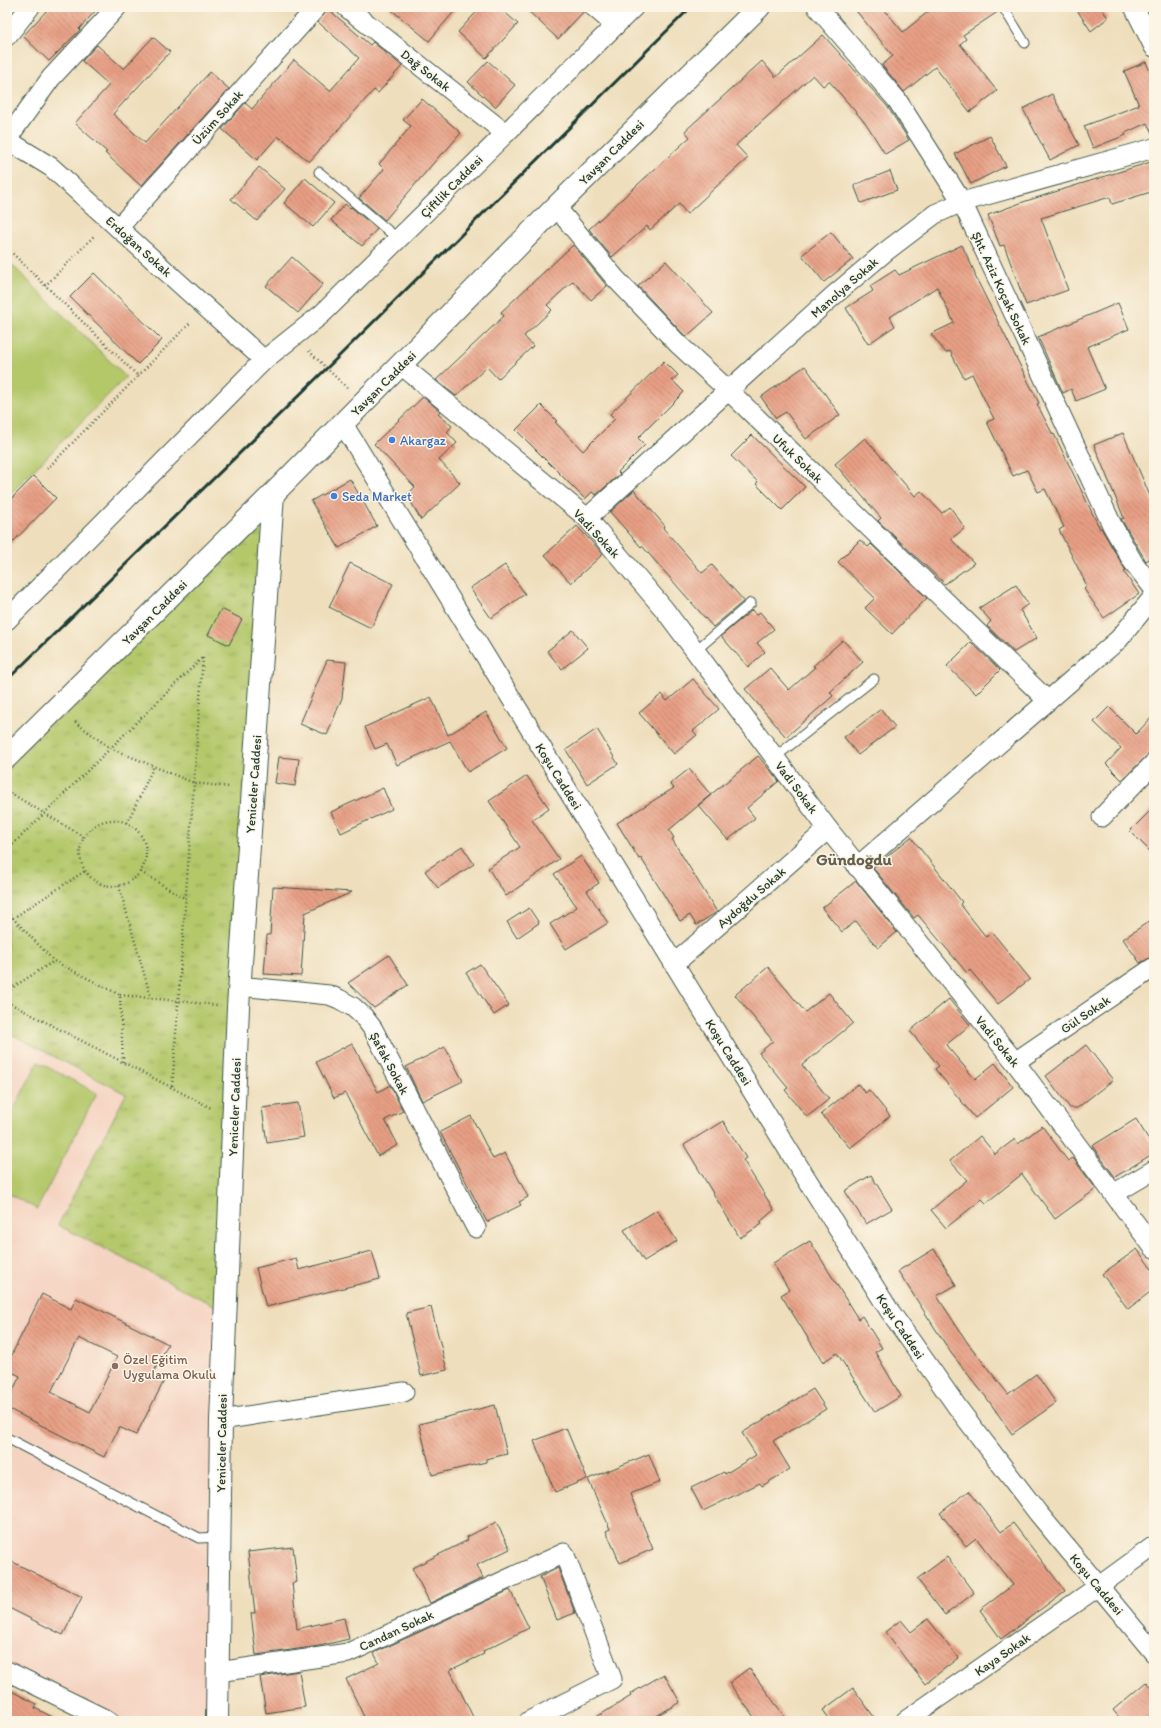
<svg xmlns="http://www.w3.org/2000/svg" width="1161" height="1728" font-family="Itim,sans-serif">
	<defs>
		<pattern id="park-tufts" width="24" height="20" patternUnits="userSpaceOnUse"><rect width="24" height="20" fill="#b4c86b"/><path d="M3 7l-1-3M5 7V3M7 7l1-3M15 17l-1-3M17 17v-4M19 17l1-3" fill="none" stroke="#92a459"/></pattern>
		<pattern id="building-back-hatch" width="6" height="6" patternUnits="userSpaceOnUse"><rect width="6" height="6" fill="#e79f84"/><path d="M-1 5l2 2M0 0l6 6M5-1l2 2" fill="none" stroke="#bb836d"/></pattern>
	</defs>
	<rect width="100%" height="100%" fill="#fcf5e5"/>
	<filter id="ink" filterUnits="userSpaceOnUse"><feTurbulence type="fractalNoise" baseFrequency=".025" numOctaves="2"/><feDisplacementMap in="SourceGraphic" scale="8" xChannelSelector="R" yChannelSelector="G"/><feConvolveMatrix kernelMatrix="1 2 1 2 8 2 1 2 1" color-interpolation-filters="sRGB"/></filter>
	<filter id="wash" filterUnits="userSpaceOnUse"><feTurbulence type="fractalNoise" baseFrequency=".012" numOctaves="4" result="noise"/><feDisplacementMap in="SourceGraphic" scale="16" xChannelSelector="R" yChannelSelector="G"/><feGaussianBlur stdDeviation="0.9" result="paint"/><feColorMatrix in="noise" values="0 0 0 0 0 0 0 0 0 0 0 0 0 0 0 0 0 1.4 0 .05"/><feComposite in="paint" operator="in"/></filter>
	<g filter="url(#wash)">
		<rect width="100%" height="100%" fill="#eedebc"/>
		<!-- built -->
		<polygon fill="#f5d3c1" points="7,1032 126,1094 225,1311 217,1721 109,1721 7,1671"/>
		<!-- green -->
		<g fill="#b4c86b" stroke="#6a8250">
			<polygon points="7,260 126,377 7,497"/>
			<polygon points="38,1062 97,1093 37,1209 7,1193 7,1122"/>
		</g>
		<!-- park -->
		<polygon fill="url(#park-tufts)" stroke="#6a8250" points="273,494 225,1311 58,1225 126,1094 7,1032 7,757"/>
		<g id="blocks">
			<!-- building -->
			<g fill="url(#building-back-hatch)" fill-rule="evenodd">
				<polygon points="50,7 99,7 79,29 80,30 49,61 23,36"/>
				<polygon points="388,7 458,7 429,41"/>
				<polygon points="481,7 499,7 518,24 486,58 458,32"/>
				<polygon points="524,7 583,7 584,11 558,39"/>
				<polygon points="853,7 882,7 903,32 934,7 997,7 999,11 963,35 966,39 960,44 997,91 970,112 935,67 904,92 882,65 893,56"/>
				<polygon points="1075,7 1101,7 1108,18 1091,31"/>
				<polygon points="328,9 370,45 373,42 402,66 378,93 374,90 309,162 282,138 281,139 278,136 257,160 222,129 245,103 252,109 294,60 330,91 359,58 318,22"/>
				<polygon points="823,35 887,106 909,140 885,154 867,125 829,81 823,86 813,75 736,145 748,158 716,187 687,214 679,204 650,230 647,226 612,257 589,229 690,137 685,131 762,61 776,77"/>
				<polygon points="153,37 170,52 113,114 145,143 210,72 229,89 141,186 105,153 107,152 75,123 109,85 82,61 97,45 124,69"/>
				<polygon points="488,61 515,85 495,107 468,82"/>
				<polygon points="1146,62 1154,81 1154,137 1147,123 1125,133 1126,135 1093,148 1084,126 1139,105 1124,71"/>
				<polygon points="1052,94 1079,145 1050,160 1023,109"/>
				<polygon points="422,99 461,133 443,154 442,153 385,220 359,198 384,169 379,164 411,126 403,120"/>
				<polygon points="990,136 1006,166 971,184 955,154"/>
				<polygon points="1154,161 1154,191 1112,204 1110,197 1041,218 1068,290 1026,305 1004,245 1000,246 988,215 1026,201"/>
				<polygon points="259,167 285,189 257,221 231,199"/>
				<polygon points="890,171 897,190 861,203 854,185"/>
				<polygon points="305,178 334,203 313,227 284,203"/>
				<polygon points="345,204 350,208 351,207 377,229 362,246 331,220"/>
				<polygon points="831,232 853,259 824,282 802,255"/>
				<polygon points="573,245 607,286 591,300 573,281 547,305 552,310 524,336 533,346 498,379 487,367 456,396 436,380 504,316 501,312"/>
				<polygon points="962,245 975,273 975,276 1039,403 1037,404 1053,435 1054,434 1100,529 1101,528 1126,571 1124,572 1139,594 1104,618 1084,589 1087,586 1059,530 1064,527 1045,489 1038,492 1027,470 1013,476 987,422 994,419 972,374 964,378 950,351 946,353 931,334 954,323 937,287 890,317 895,326 868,344 846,308 873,291 870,286 895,270 899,275"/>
				<polygon points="292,257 323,284 298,313 266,286"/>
				<polygon points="666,261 713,313 686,337 638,286"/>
				<polygon points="94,273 162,340 138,364 70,297"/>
				<polygon points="1118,303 1129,329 1087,347 1105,389 1076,401 1071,389 1063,393 1038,337"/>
				<polygon points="664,361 678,375 672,380 684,392 638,438 645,445 618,472 620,474 596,495 592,492 585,499 516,430 541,405 557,421 555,422 583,451 615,419 610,414"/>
				<polygon points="805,366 840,415 806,439 786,412 776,418 761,397"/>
				<polygon points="423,397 440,411 438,414 452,426 447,432 457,443 439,460 460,483 421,520 407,495 415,487 374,444"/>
				<polygon points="1123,433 1154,505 1154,556 1146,561 1121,519 1124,518 1094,445"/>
				<polygon points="752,435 805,487 782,510 756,484 758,482 731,456"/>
				<polygon points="865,438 915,496 921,491 942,513 950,507 965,528 951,539 974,563 945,584 878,521 881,518 835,464"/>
				<polygon points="34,476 56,498 7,548 7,503"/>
				<polygon points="350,479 377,526 339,548 311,501"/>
				<polygon points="634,490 665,526 663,528 702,573 712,565 744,601 713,627 642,546 641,547 610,512"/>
				<polygon points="577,526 603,554 571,583 545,555"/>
				<polygon points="860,540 868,547 871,544 927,598 892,634 865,608 875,598 838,562"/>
				<polygon points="350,563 393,584 371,628 329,607"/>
				<polygon points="505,565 525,594 491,618 470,588"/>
				<polygon points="1016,585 1028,604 1020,610 1037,638 1014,652 987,626 991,621 979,608"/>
				<polygon points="221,609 242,619 229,645 208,635"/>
				<polygon points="752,610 756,615 760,612 774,629 757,643 765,652 748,667 721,636"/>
				<polygon points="573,630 588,648 562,669 547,651"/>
				<polygon points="843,640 863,662 830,692 833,696 786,737 745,689 770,668 789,690 815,667 813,666"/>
				<polygon points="971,642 1000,670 976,694 947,666"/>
				<polygon points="327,660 346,662 342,698 327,735 300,724"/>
				<polygon points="693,679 719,709 693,731 697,735 674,754 639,713 662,694 667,701"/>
				<polygon points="431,697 448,735 486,712 507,748 468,772 450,741 397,765 387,744 375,749 365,727"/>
				<polygon points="1109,707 1136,734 1154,715 1154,749 1122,780 1106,764 1121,748 1094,722"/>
				<polygon points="881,709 895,727 858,755 844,737"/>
				<polygon points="597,729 618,764 587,784 566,750"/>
				<polygon points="758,756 779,781 747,808 755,818 728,840 698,805"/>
				<polygon points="279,757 299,759 295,786 275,783"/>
				<polygon points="689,769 711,795 669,830 674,838 672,839 717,912 696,925 690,915 680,921 641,858 639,859 617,823 674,788 670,784"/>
				<polygon points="527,776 549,808 532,820 559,859 506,896 488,868 520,847 489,801"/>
				<polygon points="383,788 392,809 341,833 331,812"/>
				<polygon points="1154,807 1154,855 1130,831"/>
				<polygon points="911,837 962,902 960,904 986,937 992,932 1030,979 998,1004 970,970 967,973 918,915 914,918 873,868"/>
				<polygon points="462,846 474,864 438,888 425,871"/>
				<polygon points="581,856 599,883 587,891 608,923 566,949 550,924 577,907 554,874"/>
				<polygon points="856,881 897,932 878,948 856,921 842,932 822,908"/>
				<polygon points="273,887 352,892 305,913 301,976 264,974 267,935 270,935"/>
				<polygon points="529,908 539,923 517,938 507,922"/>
				<polygon points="1154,918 1154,956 1140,963 1123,939"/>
				<polygon points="389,955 408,985 374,1008 348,983"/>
				<polygon points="480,964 509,1005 494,1015 466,973"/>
				<polygon points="768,967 805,1012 829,993 853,1023 802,1065 829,1099 807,1117 785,1090 788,1088 759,1053 773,1041 735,995"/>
				<polygon points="949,999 970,1025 946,1045 975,1079 995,1063 1013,1087 975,1118 935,1069 939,1066 910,1031"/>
				<polygon points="352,1043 378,1092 390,1085 403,1111 385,1120 398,1145 378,1156 345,1093 334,1098 316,1062"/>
				<polygon points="1086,1045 1113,1080 1077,1108 1070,1108 1046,1076"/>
				<polygon points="445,1047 463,1081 422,1101 406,1067"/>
				<polygon points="858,1084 865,1093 869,1090 890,1116 850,1148 821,1114"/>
				<polygon points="298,1103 304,1137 267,1143 262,1108"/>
				<polygon points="471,1116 493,1159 505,1153 528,1197 519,1202 521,1205 487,1222 440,1132"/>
				<polygon points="1136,1119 1154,1148 1154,1153 1115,1177 1092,1146"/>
				<polygon points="723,1121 746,1158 743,1160 774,1210 760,1222 762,1224 740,1238 684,1145"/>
				<polygon points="1042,1126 1068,1161 1073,1158 1096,1189 1055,1219 1022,1174 986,1203 982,1199 946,1228 931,1210 967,1180 950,1161 980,1136 995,1154 1015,1139 1018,1144"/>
				<polygon points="871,1175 892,1209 866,1224 845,1191"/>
				<polygon points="657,1210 677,1241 644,1261 624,1230"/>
				<polygon points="810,1241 858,1319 862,1316 882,1348 875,1352 901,1396 875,1412 837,1353 823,1362 781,1295 789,1290 773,1263"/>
				<polygon points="934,1249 956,1285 937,1296 967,1342 1008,1394 1036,1374 1056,1403 1012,1434 986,1397 951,1353 898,1271"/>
				<polygon points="1137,1249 1154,1272 1154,1289 1128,1309 1102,1274"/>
				<polygon points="372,1251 380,1279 266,1307 256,1268 296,1258 299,1270"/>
				<path d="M 42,1294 L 71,1309 L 76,1298 L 168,1344 L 152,1375 L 164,1381 L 136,1435 L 119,1427 L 104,1457 L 7,1408 L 7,1402 L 20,1376 L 7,1370 L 7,1364 ZM 79,1338 L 117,1357 L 90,1412 L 51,1392 Z"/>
				<polygon points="431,1307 447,1370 421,1376 406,1313"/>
				<polygon points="813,1389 826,1409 773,1441 790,1469 762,1486 760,1483 703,1511 691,1488 724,1472 725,1474 756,1455 742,1433"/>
				<polygon points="495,1405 507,1454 486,1459 486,1462 432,1475 419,1424"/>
				<polygon points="566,1428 587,1479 555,1492 534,1441"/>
				<polygon points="649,1454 660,1482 630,1494 653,1549 620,1563 606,1531 610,1529 588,1479"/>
				<polygon points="969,1491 1001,1532 1013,1523 1065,1591 1001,1639 980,1610 1013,1585 976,1538 966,1546 940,1513"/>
				<polygon points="496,1522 510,1549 477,1565 483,1578 430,1603 412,1568 468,1540 467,1537"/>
				<polygon points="293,1547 297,1582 292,1583 297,1629 344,1618 349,1639 319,1646 256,1655 251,1613 255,1613 248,1552"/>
				<polygon points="947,1557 974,1593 945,1615 917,1579"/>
				<polygon points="7,1559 82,1597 63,1635 7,1607"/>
				<polygon points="558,1568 575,1613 557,1620 540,1577"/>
				<polygon points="510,1590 529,1628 483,1651 484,1654 450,1670 475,1721 366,1721 346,1679 379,1663 374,1653"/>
				<polygon points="928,1619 958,1658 925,1684 885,1632 901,1620 911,1632"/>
				<polygon points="749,1668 788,1721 757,1721 729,1683"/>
				<polygon points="299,1671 305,1707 266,1713 260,1677"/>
				<polygon points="664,1674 680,1702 648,1721 590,1721 631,1696 630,1694"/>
				<polygon points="1146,1682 1154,1691 1154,1721 1122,1721 1113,1710"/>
				<polygon points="853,1688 877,1721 831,1721 823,1710"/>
				<polygon points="7,1689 37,1704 35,1708 60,1721 7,1721"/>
			</g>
		</g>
	</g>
	<g filter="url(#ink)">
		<use href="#blocks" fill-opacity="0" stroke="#3e5548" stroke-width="1"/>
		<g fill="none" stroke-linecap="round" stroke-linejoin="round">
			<defs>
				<g id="service">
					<polyline points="1003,7 1025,43"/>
					<polyline points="319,172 398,239"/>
					<polyline points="695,651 751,603"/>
					<polyline points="774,758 874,679"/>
					<polyline points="7,1438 199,1538 219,1537"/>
				</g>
				<g id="minor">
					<polyline points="346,7 505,133"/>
					<polyline points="594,7 615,25"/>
					<polyline points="817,7 897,100 962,202 1112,525 1133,562 1154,589"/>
					<polyline points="1134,7 1154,47"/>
					<polyline points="7,36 30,7"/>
					<polyline points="7,139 51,78 117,7"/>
					<polyline points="7,140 51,167 264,360"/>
					<polyline points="556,207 615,278 678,344 728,390 1048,701"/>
					<polyline points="118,228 317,7"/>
					<polyline points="401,365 587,518 664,609 828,829 1015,1062 1154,1248"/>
					<polyline points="343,424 789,1151 889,1310 958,1408 1038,1513 1154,1653"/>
					<polyline points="587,518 833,296 885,252 935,214 962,202 1154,148"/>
					<polyline points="7,620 264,360 322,314 634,7"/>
					<polyline points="1102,817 1154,763"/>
					<polyline points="857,867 1119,639 1154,596"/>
					<polyline points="674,964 828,829"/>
					<polyline points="239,986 329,995 339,999 353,1007 363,1016 373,1029 476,1228"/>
					<polyline points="1015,1062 1154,967"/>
					<polyline points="1115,1193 1154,1170"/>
					<polyline points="221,1420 404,1392"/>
					<polyline points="7,1671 109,1721"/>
					<polyline points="218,1672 348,1653 564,1553 612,1679 529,1721"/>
					<polyline points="905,1721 1099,1586 1154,1546"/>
				</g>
				<g id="tertiary">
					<polyline points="7,757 273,494 556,207 759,7"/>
					<polyline points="217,1721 221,1420 238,1007 273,494"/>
				</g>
			</defs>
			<!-- service casing -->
			<use href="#service" stroke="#3e5548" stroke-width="11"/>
			<!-- minor casing -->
			<use href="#minor" stroke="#3e5548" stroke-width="21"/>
			<!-- tertiary casing -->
			<use href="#tertiary" stroke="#3e5548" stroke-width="24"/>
			<!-- path -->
			<g stroke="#3e5548" stroke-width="2.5" stroke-dasharray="1 3" stroke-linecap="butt">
				<polyline points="7,248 138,376 46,470"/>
				<polyline points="45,286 95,235"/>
				<polyline points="309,351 347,388"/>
				<polyline points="138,376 191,322"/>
				<polyline points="75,722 110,748 194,783 230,787"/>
				<polyline points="7,791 84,837"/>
				<circle cx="113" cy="853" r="33"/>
				<polyline points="127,823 154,766"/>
				<polyline points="7,850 203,657 172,1088"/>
				<polyline points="141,872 186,899"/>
				<polyline points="119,886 151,998"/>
				<polyline points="7,912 54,961"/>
				<polyline points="13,918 85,871"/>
				<polyline points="7,991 54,961 120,995 123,1062"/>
				<polyline points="120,995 217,1005"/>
				<polyline points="7,1002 211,1108"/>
			</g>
			<!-- service -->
			<use href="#service" stroke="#fff" stroke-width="9"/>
			<!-- minor -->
			<use href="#minor" stroke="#fff" stroke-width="19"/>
			<!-- tertiary -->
			<use href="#tertiary" stroke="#fff" stroke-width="22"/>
			<!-- rail -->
			<polyline stroke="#1f3d34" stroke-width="3" points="7,680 327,368 691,7"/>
		</g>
	</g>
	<!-- markers -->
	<g fill="#3f7fe0" stroke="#fcf5e5" stroke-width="1.5">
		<circle cx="392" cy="440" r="4"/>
		<circle cx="334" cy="496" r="4"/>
	</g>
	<circle fill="#8d6e63" stroke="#fcf5e5" stroke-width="1.5" cx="115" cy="1366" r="4"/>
	<g text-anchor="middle" stroke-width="3" stroke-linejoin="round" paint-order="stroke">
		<!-- street labels -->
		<g font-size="13" fill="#1f3d34" stroke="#fcf5e5">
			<text transform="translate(426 70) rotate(38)" y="5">Dağ Sokak</text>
			<text transform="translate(217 117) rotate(-48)" y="5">Üzüm Sokak</text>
			<text transform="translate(611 152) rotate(-45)" y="5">Yavşan Caddesi</text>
			<text transform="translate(451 186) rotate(-45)" y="5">Çiftlik Caddesi</text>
			<text transform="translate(139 246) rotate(42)" y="5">Erdoğan Sokak</text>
			<text transform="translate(844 287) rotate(-41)" y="5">Manolya Sokak</text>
			<text transform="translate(1002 288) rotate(65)" y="5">Şht. Aziz Koçak Sokak</text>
			<text transform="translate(383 383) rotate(-45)" y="5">Yavşan Caddesi</text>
			<text transform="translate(798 458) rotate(44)" y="5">Ufuk Sokak</text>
			<text transform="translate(597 533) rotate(47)" y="5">Vadi Sokak</text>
			<text transform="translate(154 612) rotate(-45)" y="5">Yavşan Caddesi</text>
			<text transform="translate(559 776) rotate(58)" y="5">Koşu Caddesi</text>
			<text transform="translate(253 784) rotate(-86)" y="5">Yeniceler Caddesi</text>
			<text transform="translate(797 787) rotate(53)" y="5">Vadi Sokak</text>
			<text transform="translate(751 897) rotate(-41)" y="5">Aydoğdu Sokak</text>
			<text transform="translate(1085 1014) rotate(-34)" y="5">Gül Sokak</text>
			<text transform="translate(998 1041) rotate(51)" y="5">Vadi Sokak</text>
			<text transform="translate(729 1052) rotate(58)" y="5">Koşu Caddesi</text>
			<text transform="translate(390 1063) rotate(62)" y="5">Şafak Sokak</text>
			<text transform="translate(234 1107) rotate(-88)" y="5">Yeniceler Caddesi</text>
			<text transform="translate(901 1326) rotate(56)" y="5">Koşu Caddesi</text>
			<text transform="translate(221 1443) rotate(-89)" y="5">Yeniceler Caddesi</text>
			<text transform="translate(1097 1584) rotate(50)" y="5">Koşu Caddesi</text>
			<text transform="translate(396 1630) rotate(-25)" y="5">Candan Sokak</text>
			<text transform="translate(1002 1654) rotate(-35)" y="5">Kaya Sokak</text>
		</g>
		<!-- shop labels -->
		<g font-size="13" fill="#366cbe" stroke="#fcf5e5" text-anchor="start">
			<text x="400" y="445">Akargaz</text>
			<text x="342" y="501">Seda Market</text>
		</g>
		<!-- education labels -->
		<g font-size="13" fill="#785e54" stroke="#fcf5e5" text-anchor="start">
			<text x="123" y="1364">Özel Eğitim<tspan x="123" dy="15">Uygulama Okulu</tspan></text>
		</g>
		<!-- district labels -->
		<g font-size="17" font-weight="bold" fill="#655f50" stroke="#fcf5e5">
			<text x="854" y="865">Gündoğdu</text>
		</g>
	</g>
	<!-- margin -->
	<rect width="1161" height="1728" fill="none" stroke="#fcf5e5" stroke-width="24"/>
</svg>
